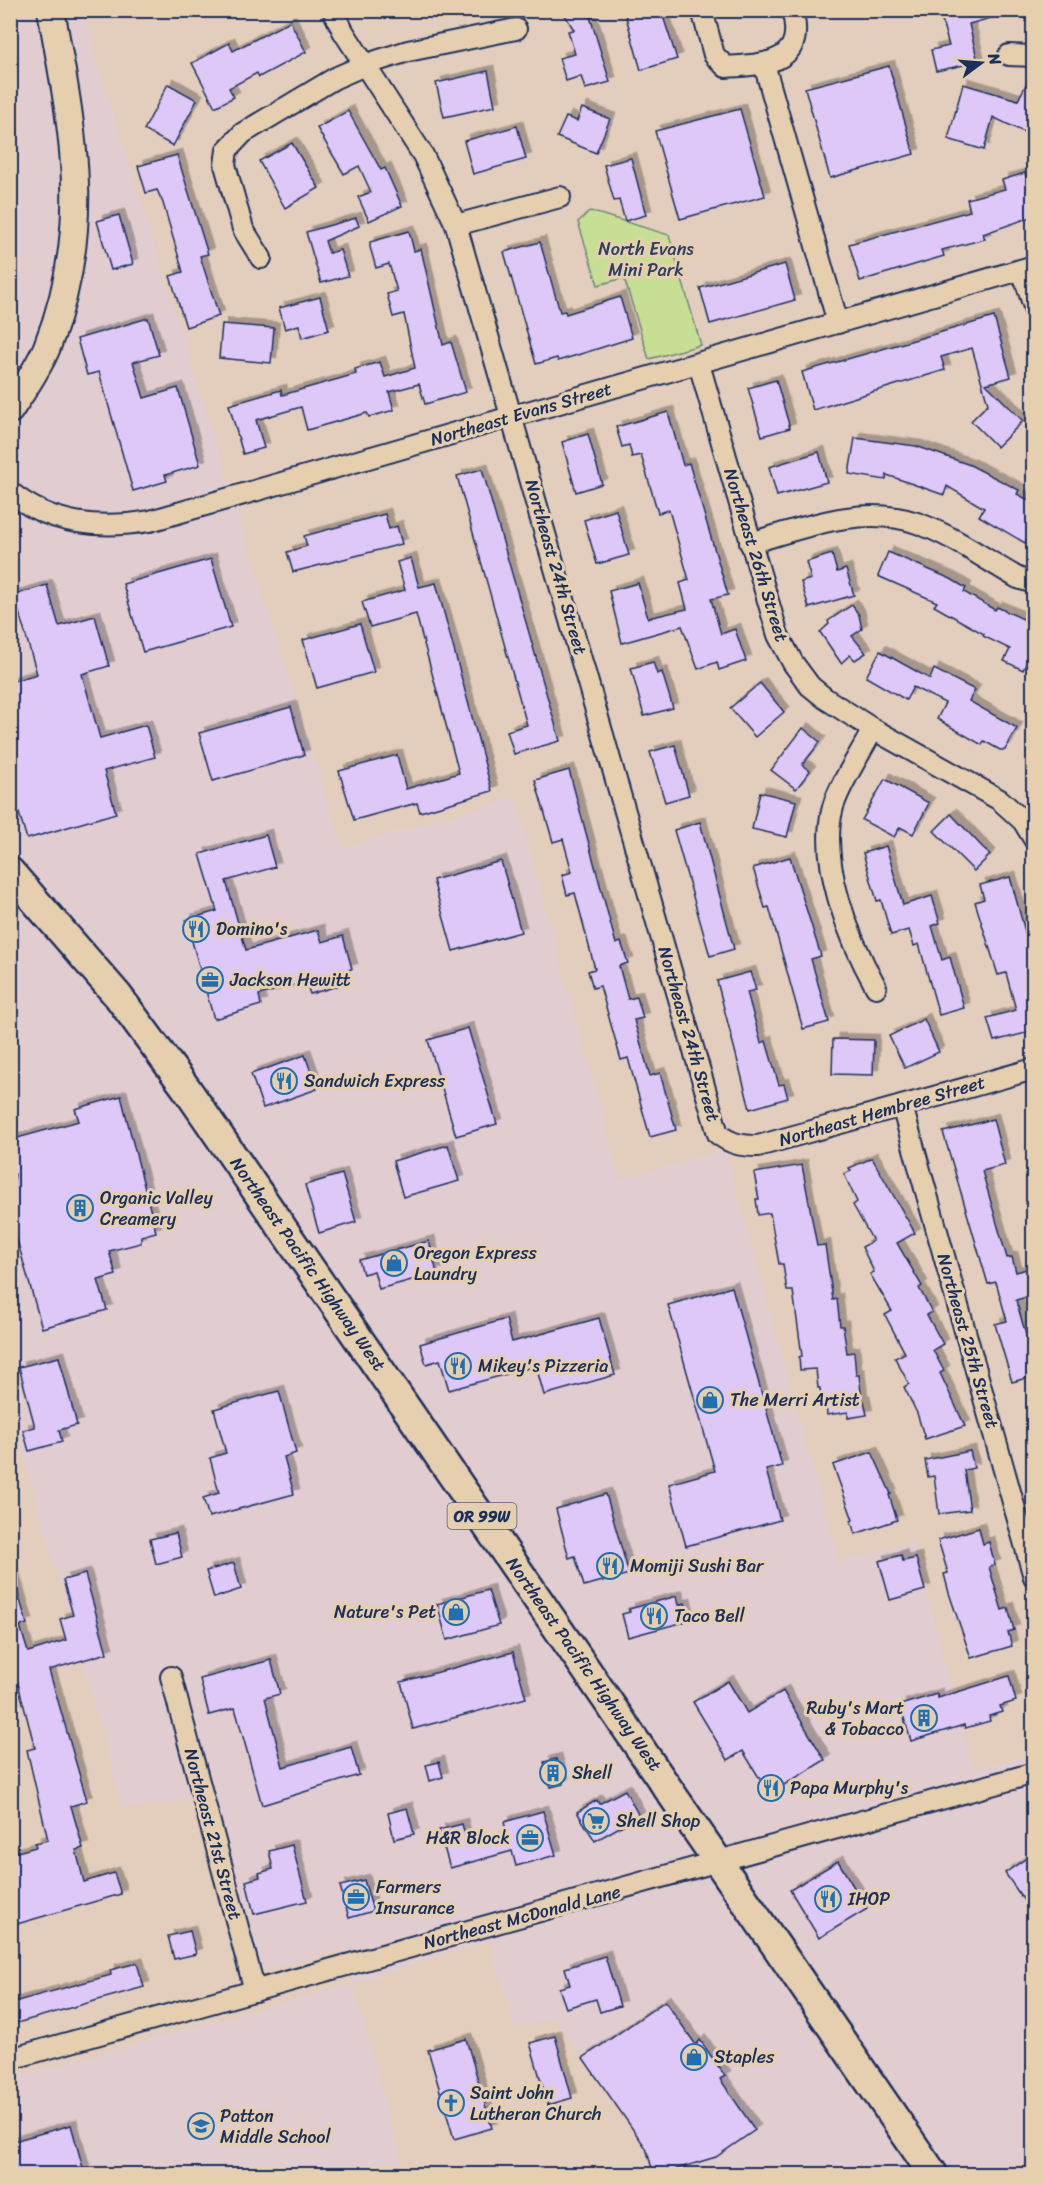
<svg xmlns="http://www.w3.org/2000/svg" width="1044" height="2185" font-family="Sriracha,sans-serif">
	<defs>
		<filter id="shadow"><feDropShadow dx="5.5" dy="-5.5" stdDeviation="0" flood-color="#0004"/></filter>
	</defs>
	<rect width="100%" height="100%" fill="#e3cebd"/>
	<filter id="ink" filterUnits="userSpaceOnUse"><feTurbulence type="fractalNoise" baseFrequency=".0167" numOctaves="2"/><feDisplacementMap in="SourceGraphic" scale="12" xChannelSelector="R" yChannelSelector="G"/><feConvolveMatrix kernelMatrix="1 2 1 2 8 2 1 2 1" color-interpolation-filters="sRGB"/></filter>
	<g filter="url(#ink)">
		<!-- built -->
		<polygon fill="#e1cccf" points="81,10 342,848 515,797 620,1179 725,1150 839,1562 913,1542 973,1770 1033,1754 1034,2174 652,2174 644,2144 555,2019 515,2028 489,1941 353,1984 404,2174 11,2174 11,2078 353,1983 344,1949 239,1976 193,1800 123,1808 11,1411 11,11"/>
		<!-- green -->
		<polygon fill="#c6df95" stroke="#70877a" stroke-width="1.5" points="590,211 669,235 701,345 649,359 624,278 598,285 578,222"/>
		<!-- building -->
		<g fill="#ddc8f8" stroke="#1b2f5e" stroke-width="1.5" filter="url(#shadow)">
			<polygon points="562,10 588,10 610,82 585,89 581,76 566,81 559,58 575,54 568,31 574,30"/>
			<polygon points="624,10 661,10 677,59 641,70"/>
			<polygon points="939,10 1002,10 1002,15 969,24 978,62 936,71 931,50 949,46"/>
			<polygon points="290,21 306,52 259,77 257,73 229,88 234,97 215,107 192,63 229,43 233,51"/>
			<polygon points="889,66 914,154 830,178 805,88"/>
			<polygon points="1034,69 1034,137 993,117 984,150 948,139 963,84 1018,100"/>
			<polygon points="488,71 495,106 444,117 436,83"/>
			<polygon points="168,84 197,100 173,146 144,130"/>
			<polygon points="582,108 610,119 596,153 557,137 566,117 577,121"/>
			<polygon points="740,109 765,196 680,219 655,131"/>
			<polygon points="348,111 381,170 385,168 402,206 369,221 358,197 371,192 359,166 344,174 317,128"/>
			<polygon points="517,126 526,159 473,174 464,141"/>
			<polygon points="292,143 319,188 285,208 259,161"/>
			<polygon points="177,155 208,254 200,256 219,316 186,327 170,276 183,272 163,203 157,190 146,193 138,166"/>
			<polygon points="631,158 646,215 625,221 619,200 614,201 604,165"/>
			<polygon points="1025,173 1034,201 1034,216 983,234 985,239 942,250 944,256 860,281 849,244 970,211 967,199 1005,189 1002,180"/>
			<polygon points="119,215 133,264 111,270 97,221"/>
			<polygon points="356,218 359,226 325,241 329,253 340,250 348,276 321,283 306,232"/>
			<polygon points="409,231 414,251 421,249 443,345 451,342 466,392 425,404 419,384 389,392 394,410 369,417 367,413 307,430 301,407 256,420 264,448 243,454 229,405 281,390 282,395 356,374 355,369 380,362 385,377 415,368 404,314 393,317 387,294 397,291 389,264 376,268 370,247 370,242"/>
			<polygon points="540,242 560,312 565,311 566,314 620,297 632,338 558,361 557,358 536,364 504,252"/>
			<polygon points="785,264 795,300 710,324 700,288"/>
			<polygon points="320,297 329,330 302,338 299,325 285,329 279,308"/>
			<polygon points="994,317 1011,377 986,384 1023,421 997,447 971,421 988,404 972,348 941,357 945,370 813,410 802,372"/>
			<polygon points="148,318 159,355 133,362 144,398 178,388 200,465 165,475 167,481 133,491 99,372 87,375 77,339"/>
			<polygon points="222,324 274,328 271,363 219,358"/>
			<polygon points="776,380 790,428 762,436 748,388"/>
			<polygon points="668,412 683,465 689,463 728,595 711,599 721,634 735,629 746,661 719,670 717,662 698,669 682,626 622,643 609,591 638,583 648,618 687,609 680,583 689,580 669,510 658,513 641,455 632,457 629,445 622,447 616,427"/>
			<polygon points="588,434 602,484 576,492 562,442"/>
			<polygon points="855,438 916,446 970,465 1019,490 1017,494 1034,503 1034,528 1025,543 979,516 984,508 947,486 944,495 887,475 886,480 849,474"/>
			<polygon points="819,452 827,482 777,496 769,467"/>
			<polygon points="482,469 560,741 514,754 507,731 527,725 457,476"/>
			<polygon points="616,510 629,555 597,564 584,520"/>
			<polygon points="385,514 389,529 397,526 402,544 293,572 287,552 307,546 304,536"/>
			<polygon points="888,552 951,579 966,588 964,592 995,610 997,607 1034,624 1034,647 1023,670 1004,661 1010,649 983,636 984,634 934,606 937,602 878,576"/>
			<polygon points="832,554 837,572 846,569 854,595 809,608 801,582 811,579 806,562"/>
			<polygon points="411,558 419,587 436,583 492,791 420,812 417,803 354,820 339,771 397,755 406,789 459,773 416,614 370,627 362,602 405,590 397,562"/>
			<polygon points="211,559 231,627 143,652 123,584"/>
			<polygon points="47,585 59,626 95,616 109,666 82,674 100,738 146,725 155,757 104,771 116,813 27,839 10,784 10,682 37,674 14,595"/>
			<polygon points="852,605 859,615 862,629 852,636 866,653 855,660 850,655 841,663 820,632 829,624 828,621"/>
			<polygon points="360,624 374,672 317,688 303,640"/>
			<polygon points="880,651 930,679 934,669 975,690 969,701 1017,728 1005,750 1000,750 984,741 982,745 937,719 945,703 913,687 906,700 866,677"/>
			<polygon points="653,662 657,674 662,672 673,708 644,716 631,668"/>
			<polygon points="760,683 784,712 755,737 730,708"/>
			<polygon points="291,707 304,755 213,781 199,733"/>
			<polygon points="803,728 820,742 802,765 810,771 796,789 771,770"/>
			<polygon points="675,745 689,795 665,802 650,752"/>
			<polygon points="569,770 616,944 621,942 628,963 619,966 628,999 637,997 643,1018 634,1020 650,1076 660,1073 676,1130 650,1137 628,1058 621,1060 600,986 593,988 588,971 595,969 575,893 567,895 562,875 572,872 563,839 553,842 535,780"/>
			<polygon points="885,779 929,803 913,834 900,827 894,837 862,820"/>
			<polygon points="760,792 796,801 787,837 752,829"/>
			<polygon points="951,814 990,855 974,871 934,831"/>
			<polygon points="700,822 734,949 710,956 674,830"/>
			<polygon points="266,835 275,867 226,881 246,950 318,930 322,942 343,936 352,969 335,973 338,986 310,994 306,982 259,995 261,1005 214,1019 186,920 217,911 200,854"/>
			<polygon points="886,846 903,905 932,896 940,923 932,926 942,960 950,957 964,1008 939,1015 919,944 914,946 909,930 891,935 881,900 877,901 863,853"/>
			<polygon points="790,857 821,956 811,959 829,1022 803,1029 769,907 765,908 753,868"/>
			<polygon points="501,861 521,932 453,951 433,880"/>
			<polygon points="1010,877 1034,964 1029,966 1034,982 1034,1031 994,1041 987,1018 1016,1010 1006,973 998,975 975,902 984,899 980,885"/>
			<polygon points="750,972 756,990 747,992 761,1043 766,1041 779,1085 784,1084 788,1098 750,1109 717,981"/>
			<polygon points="924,1019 939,1052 905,1068 889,1036"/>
			<polygon points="468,1028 497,1124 456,1136 428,1040"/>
			<polygon points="833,1039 874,1040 873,1075 832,1074"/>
			<polygon points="305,1055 317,1089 263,1108 251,1074"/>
			<polygon points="121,1096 156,1232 141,1236 141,1243 109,1251 116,1275 98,1280 107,1310 42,1328 10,1215 15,1174 10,1173 10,1140 79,1121 75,1109"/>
			<polygon points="993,1119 1005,1165 982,1171 1007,1258 1012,1257 1016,1272 1034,1267 1034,1295 1016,1300 1034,1363 1034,1376 1012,1382 995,1324 1007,1321 996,1282 988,1284 943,1132"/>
			<polygon points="448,1145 459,1181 403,1197 393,1161"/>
			<polygon points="872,1158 915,1233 897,1243 922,1286 919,1288 932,1312 927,1315 943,1344 933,1350 944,1371 940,1373 965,1426 925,1439 917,1413 904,1387 909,1384 895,1358 905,1353 885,1315 892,1311 870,1274 874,1272 862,1247 873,1241 853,1205 857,1202 844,1174 851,1171 849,1168"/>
			<polygon points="802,1165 817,1246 825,1245 833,1300 837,1299 840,1326 843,1326 847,1353 854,1352 856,1375 859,1375 862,1401 864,1401 867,1415 848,1418 848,1412 827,1415 826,1404 822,1405 820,1388 818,1388 816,1369 800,1370 799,1357 802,1356 793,1291 787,1291 783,1264 779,1264 770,1213 758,1215 756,1199 759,1199 754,1173"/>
			<polygon points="342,1174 356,1222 319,1233 305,1185"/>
			<polygon points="429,1241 437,1273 379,1289 374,1271 363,1274 359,1260"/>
			<polygon points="732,1287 782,1466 766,1470 780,1520 686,1546 669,1484 715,1471 668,1305"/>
			<polygon points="599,1318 615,1375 544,1395 536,1366 449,1390 440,1360 426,1364 420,1344 506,1319 512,1342"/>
			<polygon points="59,1357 77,1425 59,1430 62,1442 29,1451 23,1430 35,1427 19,1367"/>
			<polygon points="279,1391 296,1453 284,1457 294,1494 209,1517 203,1498 219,1493 210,1458 226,1453 214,1409"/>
			<polygon points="970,1451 974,1468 964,1470 970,1510 939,1514 934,1476 928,1477 925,1460"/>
			<polygon points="872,1452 891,1494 889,1495 897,1520 855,1534 851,1521 853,1520 833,1465"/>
			<polygon points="606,1494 629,1574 584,1586 575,1556 569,1558 556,1509"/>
			<polygon points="979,1528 983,1544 989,1542 995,1565 989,1567 1002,1610 1008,1608 1014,1630 1008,1632 1012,1646 971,1658 949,1593 944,1574 948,1573 938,1540"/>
			<polygon points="176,1533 182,1557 156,1564 150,1539"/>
			<polygon points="901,1555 903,1561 916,1558 925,1590 890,1600 879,1561"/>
			<polygon points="234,1563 241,1589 214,1598 206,1571"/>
			<polygon points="85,1574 107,1653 49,1670 87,1801 71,1806 83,1848 76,1850 84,1882 114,1873 121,1894 10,1926 10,1854 36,1847 35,1843 48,1840 27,1750 35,1748 17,1680 10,1682 10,1580 14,1579 27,1624 20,1626 28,1652 66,1640 60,1619 73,1615 63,1580"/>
			<polygon points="488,1590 499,1625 447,1640 437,1604"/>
			<polygon points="677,1596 679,1605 685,1603 688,1616 683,1617 684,1622 628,1637 622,1614 630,1612 629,1609"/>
			<polygon points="513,1652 526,1698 413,1729 401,1682"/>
			<polygon points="271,1660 280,1694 265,1698 283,1767 351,1747 359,1775 262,1805 235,1708 209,1715 200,1679"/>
			<polygon points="1009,1676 1016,1701 1000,1706 1002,1712 989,1716 990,1721 965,1728 964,1725 911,1741 900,1705 937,1694 938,1698"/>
			<polygon points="728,1681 747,1713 783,1691 825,1760 769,1794 743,1751 728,1760 693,1702"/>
			<polygon points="556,1759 563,1784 551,1787 544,1762"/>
			<polygon points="439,1762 443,1777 430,1781 426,1765"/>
			<polygon points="625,1790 639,1816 595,1841 577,1812 597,1800 599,1804"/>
			<polygon points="407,1808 414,1834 394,1839 388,1813"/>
			<polygon points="543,1811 556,1855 516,1866 512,1851 450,1868 439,1830 462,1824 468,1846 507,1835 504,1822"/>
			<polygon points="292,1845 307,1901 254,1914 246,1881 260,1877 259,1873 273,1869 269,1851"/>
			<polygon points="1034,1853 1034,1915 1005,1873"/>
			<polygon points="838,1861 867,1909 819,1938 790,1890"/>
			<polygon points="364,1880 373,1911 349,1918 340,1886"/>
			<polygon points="190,1931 196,1954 174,1959 168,1936"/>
			<polygon points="605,1956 620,2006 600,2012 596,1999 566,2008 559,1988 570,1985 565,1968"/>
			<polygon points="137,1963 144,1987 10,2025 10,2003 111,1975 110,1970"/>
			<polygon points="665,2001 696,2045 700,2040 725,2076 720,2079 755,2130 716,2157 676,2169 677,2175 654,2175 646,2148 583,2058"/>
			<polygon points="555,2036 572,2098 548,2105 530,2043"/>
			<polygon points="466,2039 492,2128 454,2139 428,2050"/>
			<polygon points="71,2125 85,2175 10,2175 10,2142"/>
		</g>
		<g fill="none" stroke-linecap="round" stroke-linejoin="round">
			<defs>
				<g id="minor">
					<path d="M 333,10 L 343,31 L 423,155 L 456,225 L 718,1134 C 731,1144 741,1146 758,1146 L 1034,1069"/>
					<path d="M 702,10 L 714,55 L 726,67 C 766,64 807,64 792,10"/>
					<polyline points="1009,55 1034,56"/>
					<polyline points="764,64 838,323"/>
					<polyline points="456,225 560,197"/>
					<polyline points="261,258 243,229 225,165 227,150 243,133 335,78 367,64 408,51 516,29"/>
					<polyline points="1022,270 1034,307"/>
					<polyline points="699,364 778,635 793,663 810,686 826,699 873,729 1000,800 1023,821 1034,839"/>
					<path d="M 10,492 C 51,526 101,529 150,521 L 1034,266"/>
					<path d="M 750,543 C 803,528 862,504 917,523 C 952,535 986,560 1018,578 L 1034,583"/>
					<path d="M 873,729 C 861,753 840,783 833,807 C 818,862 849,939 876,987"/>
					<polyline points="902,1106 1034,1577"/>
					<polyline points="171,1677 255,1991"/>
					<polyline points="10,2059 1034,1773"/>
				</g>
				<path id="major" d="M 10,410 C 23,390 38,369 47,347 C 94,227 73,132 51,10"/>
				<polyline id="highway" points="10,872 118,996 186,1088 933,2174"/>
			</defs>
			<!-- minor casing -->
			<use href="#minor" stroke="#1b2f5e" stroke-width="24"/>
			<!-- major casing -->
			<use href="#major" stroke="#1b2f5e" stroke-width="30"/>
			<!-- highway casing -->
			<use href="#highway" stroke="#1b2f5e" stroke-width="33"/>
			<!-- minor -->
			<use href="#minor" stroke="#e5cfae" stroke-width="20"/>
			<!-- major -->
			<use href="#major" stroke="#e5cfae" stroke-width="26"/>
			<!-- highway -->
			<use href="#highway" stroke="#e5cfae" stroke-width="28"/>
		</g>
	</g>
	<!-- icons -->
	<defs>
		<symbol id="restaurant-ring" viewBox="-11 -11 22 22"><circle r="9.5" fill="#e5cfae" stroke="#1f6fb2" stroke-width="1.5"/><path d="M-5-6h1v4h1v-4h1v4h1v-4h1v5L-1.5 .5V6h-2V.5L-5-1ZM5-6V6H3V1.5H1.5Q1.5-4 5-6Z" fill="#1f6fb2"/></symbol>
		<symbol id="office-ring" viewBox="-11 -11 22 22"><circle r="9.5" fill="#e5cfae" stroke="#1f6fb2" stroke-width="1.5"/><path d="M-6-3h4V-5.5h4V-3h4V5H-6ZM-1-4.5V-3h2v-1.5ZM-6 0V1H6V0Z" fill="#1f6fb2"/></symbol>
		<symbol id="building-ring" viewBox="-11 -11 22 22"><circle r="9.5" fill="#e5cfae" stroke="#1f6fb2" stroke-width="1.5"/><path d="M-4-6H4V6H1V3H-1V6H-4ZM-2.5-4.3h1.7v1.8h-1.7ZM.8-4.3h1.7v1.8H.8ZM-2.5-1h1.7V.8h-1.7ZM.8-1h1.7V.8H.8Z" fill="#1f6fb2"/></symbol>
		<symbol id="shop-ring" viewBox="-11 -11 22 22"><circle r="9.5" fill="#e5cfae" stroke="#1f6fb2" stroke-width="1.5"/><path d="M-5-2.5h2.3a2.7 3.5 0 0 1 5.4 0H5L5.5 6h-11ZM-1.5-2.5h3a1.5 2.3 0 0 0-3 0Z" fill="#1f6fb2"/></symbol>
		<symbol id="supermarket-ring" viewBox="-11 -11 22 22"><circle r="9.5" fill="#e5cfae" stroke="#1f6fb2" stroke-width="1.5"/><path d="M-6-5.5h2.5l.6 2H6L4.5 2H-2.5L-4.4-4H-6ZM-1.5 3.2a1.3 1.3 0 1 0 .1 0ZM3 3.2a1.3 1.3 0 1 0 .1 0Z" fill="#1f6fb2"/></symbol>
		<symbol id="church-ring" viewBox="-11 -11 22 22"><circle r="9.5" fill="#e5cfae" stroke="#1f6fb2" stroke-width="1.5"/><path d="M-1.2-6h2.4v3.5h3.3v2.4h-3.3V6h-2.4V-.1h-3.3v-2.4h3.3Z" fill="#1f6fb2"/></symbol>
		<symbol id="school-ring" viewBox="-11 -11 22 22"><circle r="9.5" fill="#e5cfae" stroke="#1f6fb2" stroke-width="1.5"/><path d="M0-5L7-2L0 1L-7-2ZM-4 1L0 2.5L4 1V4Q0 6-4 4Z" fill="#1f6fb2"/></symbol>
	</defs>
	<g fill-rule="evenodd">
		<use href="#restaurant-ring" x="181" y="914" width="30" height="30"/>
		<use href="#office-ring" x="195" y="965" width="30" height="30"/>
		<use href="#restaurant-ring" x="269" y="1066" width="30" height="30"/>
		<use href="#building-ring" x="65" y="1193" width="30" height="30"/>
		<use href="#shop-ring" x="379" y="1248" width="30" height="30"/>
		<use href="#restaurant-ring" x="443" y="1351" width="30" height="30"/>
		<use href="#shop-ring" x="695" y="1385" width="30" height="30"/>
		<use href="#restaurant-ring" x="595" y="1551" width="30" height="30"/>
		<use href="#shop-ring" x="441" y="1597" width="30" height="30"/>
		<use href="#restaurant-ring" x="639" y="1601" width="30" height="30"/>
		<use href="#building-ring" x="909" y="1703" width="30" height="30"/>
		<use href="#building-ring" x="538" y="1758" width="30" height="30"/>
		<use href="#restaurant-ring" x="756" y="1773" width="30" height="30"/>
		<use href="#supermarket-ring" x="581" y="1806" width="30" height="30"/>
		<use href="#office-ring" x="515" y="1823" width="30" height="30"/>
		<use href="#office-ring" x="341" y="1882" width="30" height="30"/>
		<use href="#restaurant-ring" x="813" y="1884" width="30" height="30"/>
		<use href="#shop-ring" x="679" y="2042" width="30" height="30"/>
		<use href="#church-ring" x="436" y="2088" width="30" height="30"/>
		<use href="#school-ring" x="186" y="2111" width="30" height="30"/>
	</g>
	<g text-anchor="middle" stroke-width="6" stroke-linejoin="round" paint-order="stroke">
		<!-- shield labels -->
		<rect fill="#e5cfae" stroke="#585f76" stroke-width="1.5" x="447.5" y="1503" width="69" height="26" rx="4.5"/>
		<g font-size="16" font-weight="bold" fill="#1b2f5e">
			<text x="482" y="1522">OR 99W</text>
		</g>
		<!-- park labels -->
		<g font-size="18" fill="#2c4164" stroke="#e5cfae">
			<text x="646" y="255">North Evans<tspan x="646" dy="21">Mini Park</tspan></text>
		</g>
		<!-- street labels -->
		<g font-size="18" fill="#1b2f5e" stroke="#e5cfae">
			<text transform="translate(521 414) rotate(-16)" y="6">Northeast Evans Street</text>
			<text transform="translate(756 555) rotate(73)" y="6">Northeast 26th Street</text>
			<text transform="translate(556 567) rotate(74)" y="6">Northeast 24th Street</text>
			<text transform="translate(689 1034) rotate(74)" y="6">Northeast 24th Street</text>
			<text transform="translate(882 1111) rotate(-16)" y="6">Northeast Hembree Street</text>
			<text transform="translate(308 1264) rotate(55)" y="6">Northeast Pacific Highway West</text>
			<text transform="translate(968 1341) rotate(74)" y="6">Northeast 25th Street</text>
			<text transform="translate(584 1664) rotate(55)" y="6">Northeast Pacific Highway West</text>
			<text transform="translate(213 1834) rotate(75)" y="6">Northeast 21st Street</text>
			<text transform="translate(522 1917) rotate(-15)" y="6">Northeast McDonald Lane</text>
		</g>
		<!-- poi labels -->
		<g font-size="18" fill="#1b2f5e" stroke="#e5cfae" text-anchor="start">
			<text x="216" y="935">Domino's</text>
			<text x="230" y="986">Jackson Hewitt</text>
			<text x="304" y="1087">Sandwich Express</text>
			<text x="100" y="1204">Organic Valley<tspan x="100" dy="21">Creamery</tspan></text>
			<text x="414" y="1259">Oregon Express<tspan x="414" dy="21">Laundry</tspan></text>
			<text x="478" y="1372">Mikey's Pizzeria</text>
			<text x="730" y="1406">The Merri Artist</text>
			<text x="630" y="1572">Momiji Sushi Bar</text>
			<text x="436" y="1618" text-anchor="end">Nature's Pet</text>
			<text x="674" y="1622">Taco Bell</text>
			<text x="904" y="1714" text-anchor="end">Ruby's Mart<tspan x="904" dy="21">&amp; Tobacco</tspan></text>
			<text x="572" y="1779">Shell</text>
			<text x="790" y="1794">Papa Murphy's</text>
			<text x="616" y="1827">Shell Shop</text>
			<text x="510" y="1844" text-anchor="end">H&amp;R Block</text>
			<text x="376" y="1893">Farmers<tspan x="376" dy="21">Insurance</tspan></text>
			<text x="848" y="1905">IHOP</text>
			<text x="714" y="2063">Staples</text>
			<text x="470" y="2099">Saint John<tspan x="470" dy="21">Lutheran Church</tspan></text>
			<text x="220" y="2122">Patton<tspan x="220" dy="21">Middle School</tspan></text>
		</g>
	</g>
	<!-- margin -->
	<rect width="1044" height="2185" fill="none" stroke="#e5cfae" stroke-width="36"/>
	<rect x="18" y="18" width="1008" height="2149" fill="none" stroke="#1b2f5e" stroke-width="2" filter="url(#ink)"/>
	<!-- north arrow -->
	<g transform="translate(981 63) rotate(74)" stroke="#e5cfae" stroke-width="4.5" paint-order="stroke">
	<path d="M0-4.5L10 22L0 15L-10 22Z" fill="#1b2f5e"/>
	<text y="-9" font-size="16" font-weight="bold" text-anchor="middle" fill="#1b2f5e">N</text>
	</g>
</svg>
